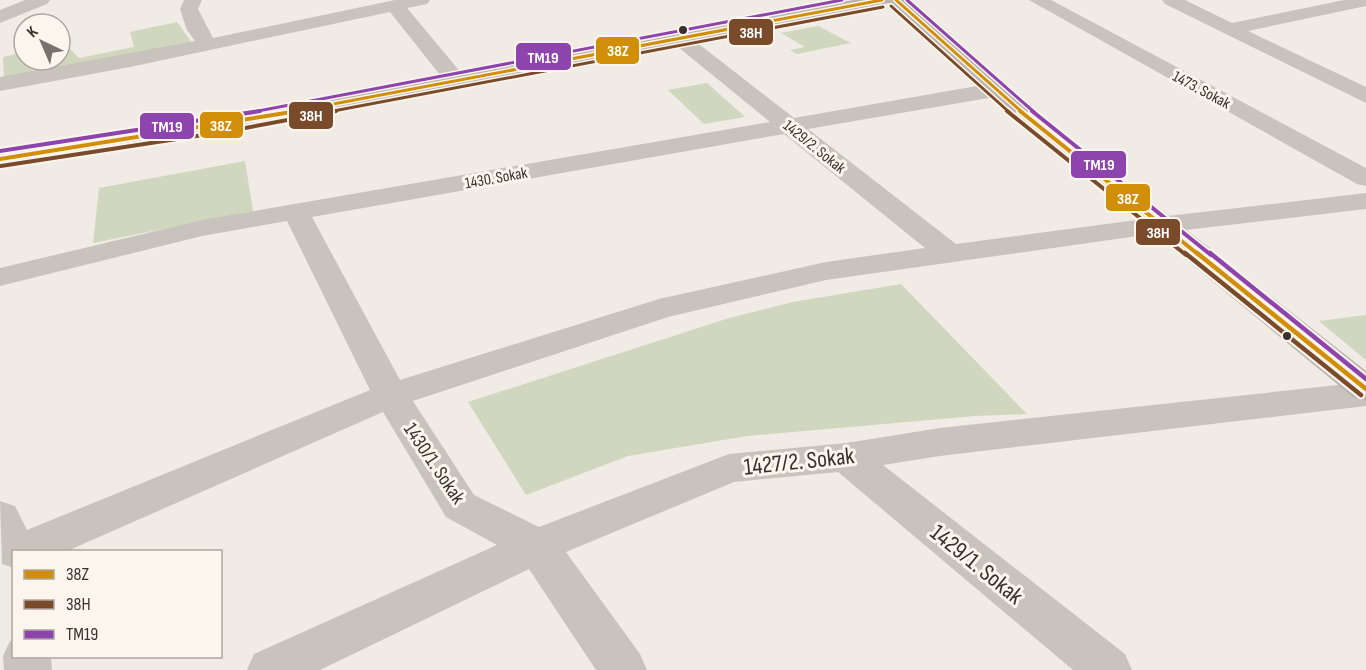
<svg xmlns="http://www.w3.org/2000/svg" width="1366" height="670" font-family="'Sofia Sans Condensed',sans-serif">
	<rect width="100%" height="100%" fill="#f0ebe5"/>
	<!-- green -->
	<g fill="#d1d6bf">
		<polygon points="177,22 193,44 4,82 3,57 24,52 24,60 60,60 60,45 65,44 79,58 134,47 130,32"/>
		<polygon points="818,26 851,43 797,54 790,50 805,47 781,33"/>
		<polygon points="707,83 745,117 704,124 668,90"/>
		<polygon points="245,161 253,211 93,243 99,188"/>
		<polygon points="901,284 1027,414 975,416 747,436 628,456 526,495 468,402 726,319 793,302"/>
		<polygon points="1366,315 1366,360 1319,321"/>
	</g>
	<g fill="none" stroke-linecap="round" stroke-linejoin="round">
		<!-- street -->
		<g fill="#c9c3be" fill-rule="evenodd">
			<polygon points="25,0 50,0 47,4 0,23 0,10"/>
			<polygon points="184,0 202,0 198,9 213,38 395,0 430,0 427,4 407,8 467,80 464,85 448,85 390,12 130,67 0,91 0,77 195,41 187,30 180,9"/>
			<polygon points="1029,0 1051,0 1366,168 1366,186 1357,184"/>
			<polygon points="1162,0 1185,0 1232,23 1344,0 1366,0 1366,6 1248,31 1366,87 1366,103 1165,4"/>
			<path d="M 679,32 L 686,34 L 794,118 L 994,83 L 1002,85 L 1005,90 L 1002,95 L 994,97 L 808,129 L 956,244 L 1159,217 L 1366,193 L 1366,209 L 1159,233 L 826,280 L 668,317 L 413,401 L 474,495 L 539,527 L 729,454 L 846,443 L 940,428 L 1366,382 L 1366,406 L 940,456 L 883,465 L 1125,654 L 1132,670 L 1073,670 L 838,472 L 734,482 L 566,552 L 640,654 L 647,670 L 596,670 L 529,569 L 320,670 L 247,670 L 254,654 L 497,545 L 446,517 L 383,412 L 65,552 L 14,552 L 14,568 L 2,564 L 0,501 L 15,506 L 27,530 L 370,390 L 287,221 L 202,236 L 0,286 L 0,268 L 202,220 L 770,122 L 672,42 L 669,38 L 672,34 ZM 784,134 L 925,248 L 826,262 L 659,299 L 400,380 L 312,217 Z"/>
			<polygon points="14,640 14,656 51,656 52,670 4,670 3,656 10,641"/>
		</g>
		<!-- secondary -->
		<polygon fill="#bab3ae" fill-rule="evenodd" points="853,0 907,0 1002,85 1366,371 1366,401 1353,397 986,95 889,3 228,131 0,167 0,151 228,117"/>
		<defs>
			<g id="bus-1-far2">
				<polyline points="896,0 1022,112"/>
				<polyline points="291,112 882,0"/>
			</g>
			<g id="bus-1-far1">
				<polyline points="1020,111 1199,255"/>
				<polyline points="0,159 298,111"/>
			</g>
			<polyline id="bus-1" points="1197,253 1366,389"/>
			<g id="bus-2-far2">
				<polyline points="891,6 1009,112"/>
				<polyline points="328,112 883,7"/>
			</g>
			<g id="bus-2-far1">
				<polyline points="1007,111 1186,255"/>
				<polyline points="1,166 229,131 336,111"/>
			</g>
			<polyline id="bus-2" points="1185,253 1361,395"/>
			<g id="bus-3-far2">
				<polyline points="907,0 1034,112"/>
				<polyline points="253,112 842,0"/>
			</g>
			<g id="bus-3-far1">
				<polyline points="1032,111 1211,255"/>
				<polyline points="0,151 260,111"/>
			</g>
			<polyline id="bus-3" points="1210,253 1366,379"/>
		</defs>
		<!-- bus-1-far2 casing -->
		<use href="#bus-1-far2" stroke="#fbf5ee" stroke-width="6"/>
		<!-- bus-1-far1 casing -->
		<use href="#bus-1-far1" stroke="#fbf5ee" stroke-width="8"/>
		<!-- bus-1 casing -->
		<use href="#bus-1" stroke="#fbf5ee" stroke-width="9"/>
		<!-- bus-2-far2 casing -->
		<use href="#bus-2-far2" stroke="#fbf5ee" stroke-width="6"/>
		<!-- bus-2-far1 casing -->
		<use href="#bus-2-far1" stroke="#fbf5ee" stroke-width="8"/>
		<!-- bus-2 casing -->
		<use href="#bus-2" stroke="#fbf5ee" stroke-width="9"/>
		<!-- bus-3-far2 casing -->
		<use href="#bus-3-far2" stroke="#fbf5ee" stroke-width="6"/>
		<!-- bus-3-far1 casing -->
		<use href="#bus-3-far1" stroke="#fbf5ee" stroke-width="8"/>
		<!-- bus-3 casing -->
		<use href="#bus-3" stroke="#fbf5ee" stroke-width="9"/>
		<!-- bus-1-far2 -->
		<use href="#bus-1-far2" stroke="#d18e09" stroke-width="3"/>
		<!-- bus-1-far1 -->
		<use href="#bus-1-far1" stroke="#d18e09" stroke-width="4"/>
		<!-- bus-1 -->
		<use href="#bus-1" stroke="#d18e09" stroke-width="4.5"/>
		<!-- bus-2-far2 -->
		<use href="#bus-2-far2" stroke="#7a4b2a" stroke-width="3"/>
		<!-- bus-2-far1 -->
		<use href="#bus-2-far1" stroke="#7a4b2a" stroke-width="4"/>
		<!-- bus-2 -->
		<use href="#bus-2" stroke="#7a4b2a" stroke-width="4.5"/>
		<!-- bus-3-far2 -->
		<use href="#bus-3-far2" stroke="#8e44ad" stroke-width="3"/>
		<!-- bus-3-far1 -->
		<use href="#bus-3-far1" stroke="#8e44ad" stroke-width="4"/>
		<!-- bus-3 -->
		<use href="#bus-3" stroke="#8e44ad" stroke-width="4.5"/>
	</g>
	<!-- markers -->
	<g fill="#3b302b" stroke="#fbf5ee" stroke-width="2">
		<circle cx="683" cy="30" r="5"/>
		<circle cx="1287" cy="336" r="5"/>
	</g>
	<g text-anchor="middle" stroke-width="6" stroke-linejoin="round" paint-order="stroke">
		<!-- far-street labels -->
		<g font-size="16" fill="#3b302b" stroke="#fbf5ee">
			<text transform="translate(1202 89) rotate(28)" y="6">1473. Sokak</text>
			<text transform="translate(815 146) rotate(39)" y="6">1429/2. Sokak</text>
			<text transform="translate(496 177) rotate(-10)" y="6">1430. Sokak</text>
		</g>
		<!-- street labels -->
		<g font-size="20" fill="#3b302b" stroke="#fbf5ee">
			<text transform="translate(435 463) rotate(56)" y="7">1430/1. Sokak</text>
		</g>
		<!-- near-street labels -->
		<g font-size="24" fill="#3b302b" stroke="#fbf5ee">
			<text transform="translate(799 461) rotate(-6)" y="8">1427/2. Sokak</text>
			<text transform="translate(977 564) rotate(39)" y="8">1429/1. Sokak</text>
		</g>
	</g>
	<g stroke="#fbf5ee" stroke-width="2">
		<rect x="728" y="18" width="46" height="28" rx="6" fill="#7a4b2a"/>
		<rect x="595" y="36" width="45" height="29" rx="6" fill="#d18e09"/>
		<rect x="515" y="42" width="57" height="29" rx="6" fill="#8e44ad"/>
		<rect x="288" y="101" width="46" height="29" rx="6" fill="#7a4b2a"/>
		<rect x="199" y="111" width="45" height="28" rx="6" fill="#d18e09"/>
		<rect x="139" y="112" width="56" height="28" rx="6" fill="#8e44ad"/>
		<rect x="1070" y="150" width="57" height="29" rx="6" fill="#8e44ad"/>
		<rect x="1105" y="183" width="46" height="29" rx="6" fill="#d18e09"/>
		<rect x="1135" y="218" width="46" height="28" rx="6" fill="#7a4b2a"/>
	</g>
	<g font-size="16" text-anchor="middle" font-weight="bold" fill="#fff">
		<text x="751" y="38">38H</text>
		<text x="618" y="56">38Z</text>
		<text x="543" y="63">TM19</text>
		<text x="311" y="121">38H</text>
		<text x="221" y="131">38Z</text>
		<text x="167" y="132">TM19</text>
		<text x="1099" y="170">TM19</text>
		<text x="1128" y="204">38Z</text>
		<text x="1158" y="238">38H</text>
	</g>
	<!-- legend -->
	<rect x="12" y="550" width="210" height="108" fill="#fbf5ee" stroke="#aea6a0" stroke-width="1.5"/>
	<rect x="24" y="570" width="30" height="9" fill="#d18e09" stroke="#aea6a0" stroke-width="1.5"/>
	<text x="66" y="580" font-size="18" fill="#3b302b">38Z</text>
	<rect x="24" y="600" width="30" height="9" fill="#7a4b2a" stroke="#aea6a0" stroke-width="1.5"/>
	<text x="66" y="610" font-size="18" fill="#3b302b">38H</text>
	<rect x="24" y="630" width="30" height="9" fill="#8e44ad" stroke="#aea6a0" stroke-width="1.5"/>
	<text x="66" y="640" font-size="18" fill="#3b302b">TM19</text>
	<!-- north arrow -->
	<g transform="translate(42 42) rotate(316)"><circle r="28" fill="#fbf5ee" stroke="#aea6a0" stroke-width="1.5"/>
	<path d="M0-4.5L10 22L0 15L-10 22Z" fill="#7a716c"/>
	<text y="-9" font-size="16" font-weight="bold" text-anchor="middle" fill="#3b302b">K</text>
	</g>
</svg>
